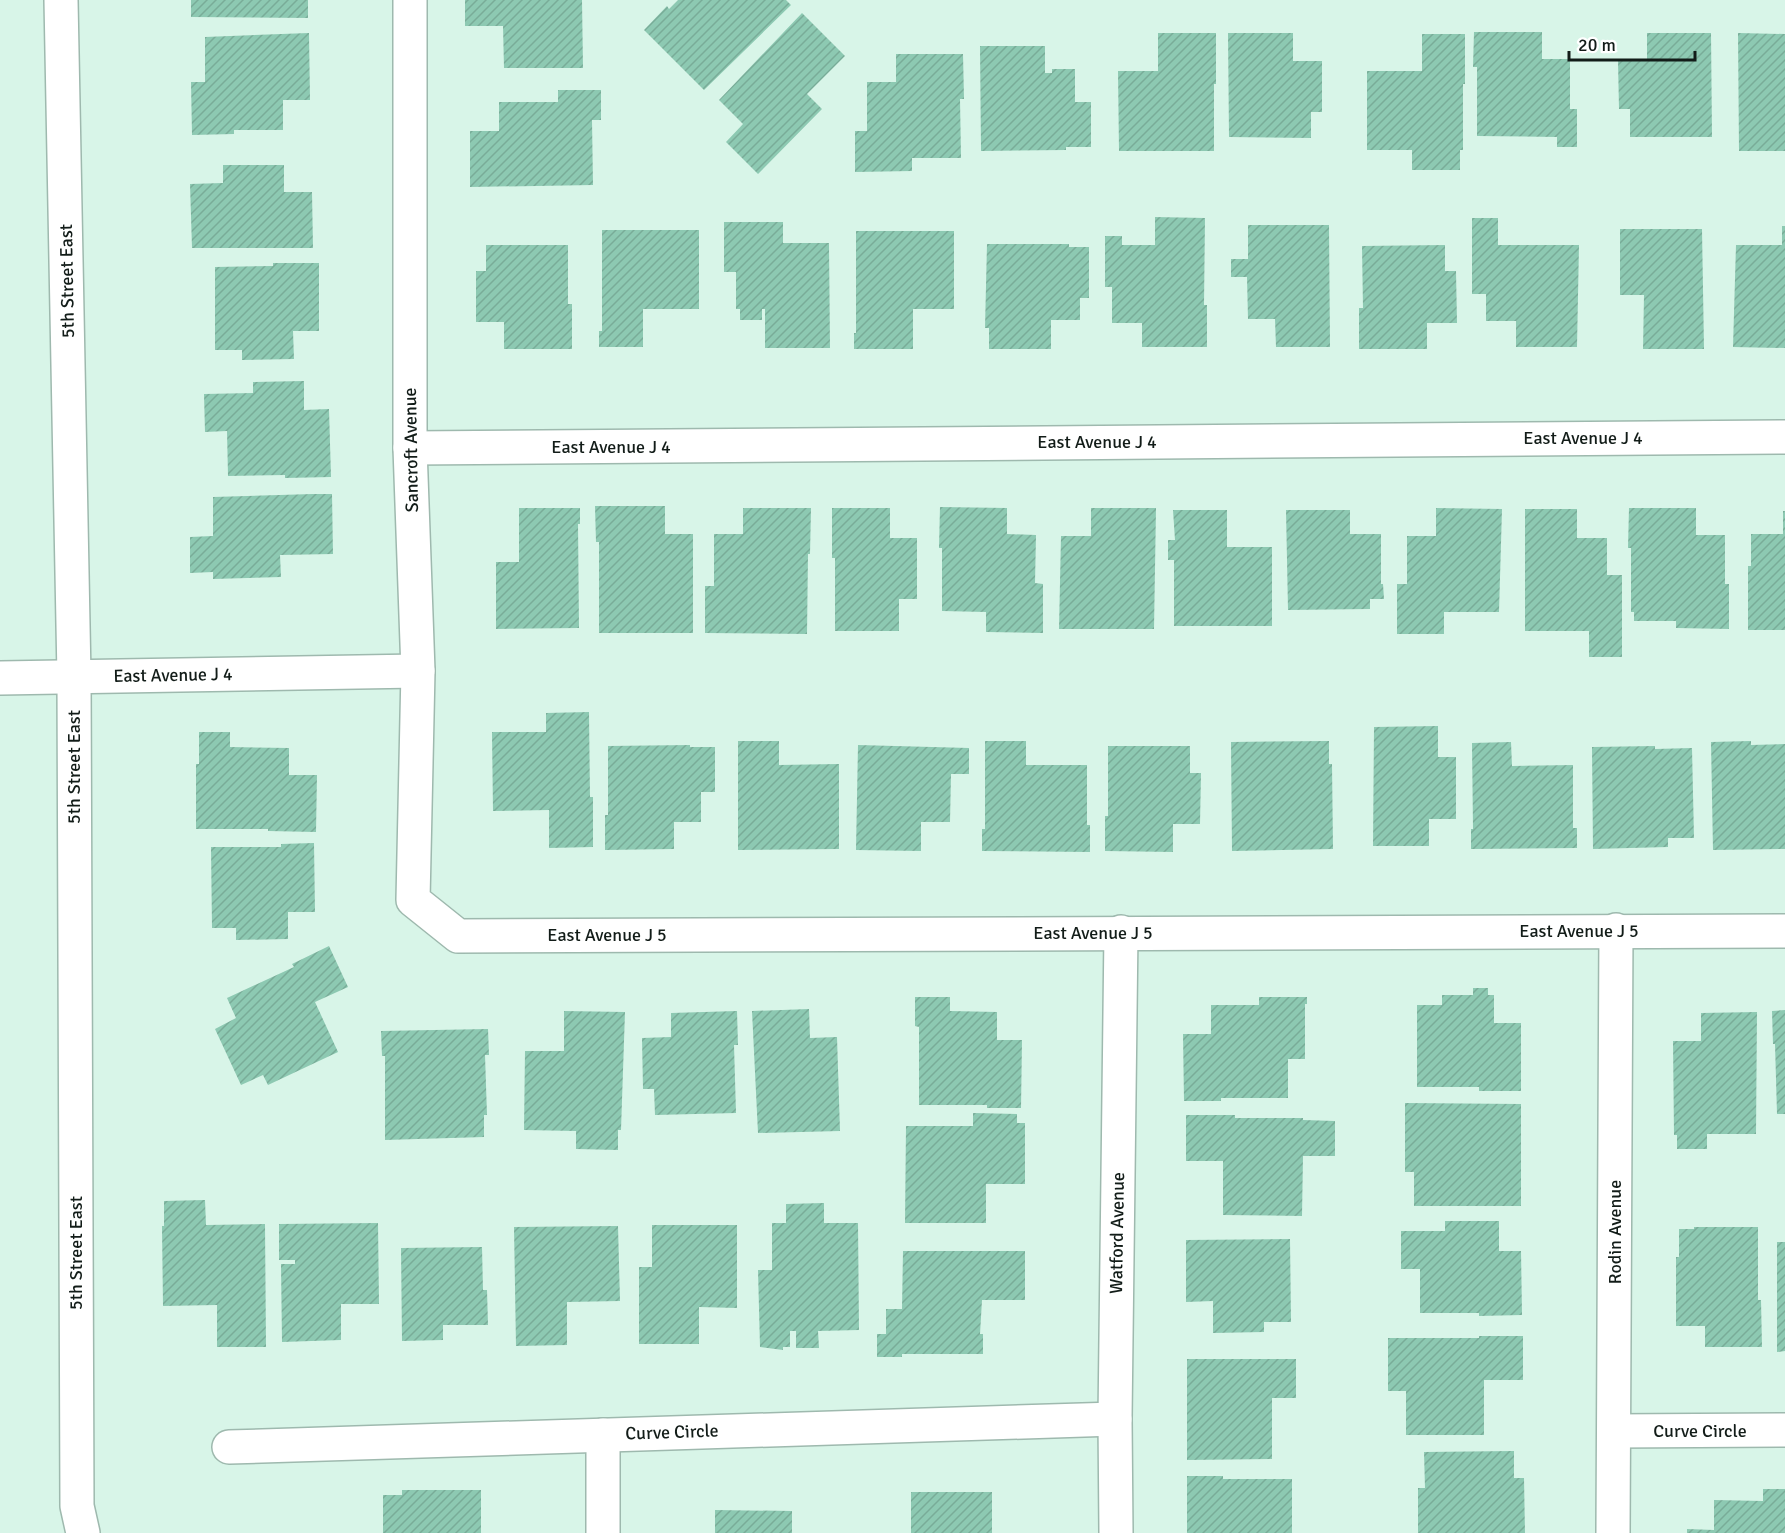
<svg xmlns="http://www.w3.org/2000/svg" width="1785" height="1533" font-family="Signika,sans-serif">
	<defs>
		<pattern id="building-hatch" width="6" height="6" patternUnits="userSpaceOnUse" patternTransform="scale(1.5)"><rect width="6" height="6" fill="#8dc9b2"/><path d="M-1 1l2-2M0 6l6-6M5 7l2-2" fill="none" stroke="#79ac98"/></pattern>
	</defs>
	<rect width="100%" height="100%" fill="#d8f5e8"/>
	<!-- building -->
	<g fill="url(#building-hatch)">
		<polygon points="191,0 308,0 308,18 191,17"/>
		<polygon points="465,0 582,0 583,68 504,68 503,26 465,26"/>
		<polygon points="678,0 786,0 791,5 704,90 644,30 667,6 669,9"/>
		<polygon points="802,13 845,56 807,94 822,109 758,174 726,142 743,124 719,100"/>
		<polygon points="1474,32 1542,32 1542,59 1570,59 1570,109 1577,109 1577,147 1557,147 1557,137 1477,136 1477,67 1473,67"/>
		<polygon points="309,33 310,100 283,100 283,130 234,130 234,134 192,135 191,82 205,82 205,37"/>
		<polygon points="1158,33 1216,33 1216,84 1214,84 1214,151 1119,151 1118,71 1158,71"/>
		<polygon points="1228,33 1293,33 1293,61 1322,61 1322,112 1311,112 1311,138 1229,137"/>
		<polygon points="1647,33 1711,33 1712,137 1630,137 1630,109 1619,109 1618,61 1647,61"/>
		<polygon points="1738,33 1785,34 1785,151 1739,151"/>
		<polygon points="1422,34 1465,34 1465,84 1463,84 1463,150 1460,150 1460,170 1412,170 1412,150 1367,150 1367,71 1422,71"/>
		<polygon points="980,46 1045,46 1045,73 1052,73 1052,69 1075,69 1075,102 1091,102 1091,147 1066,147 1066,150 981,151"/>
		<polygon points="896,54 963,54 964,99 960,99 961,158 912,158 912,171 855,172 855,131 867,131 867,82 896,82"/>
		<polygon points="558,90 601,90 601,120 592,120 593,185 470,187 470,131 499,131 499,102 558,102"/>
		<polygon points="223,165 284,165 284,192 312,192 313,248 192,248 190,184 223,183"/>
		<polygon points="1155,217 1205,218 1204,305 1207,305 1207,347 1142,347 1142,323 1112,323 1112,287 1105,287 1105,236 1122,236 1122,245 1155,245"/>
		<polygon points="1472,218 1498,218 1498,245 1579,245 1577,347 1516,347 1516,321 1486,321 1486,294 1472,294"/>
		<polygon points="724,222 783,222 783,243 829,243 830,348 765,348 765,309 762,309 762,320 740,320 740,309 736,309 736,272 724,272"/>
		<polygon points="1248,225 1329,225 1330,347 1276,347 1275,319 1248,319 1247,277 1231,277 1231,259 1248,259"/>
		<polygon points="1782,226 1785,226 1785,348 1733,347 1736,245 1782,245"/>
		<polygon points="1620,229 1702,229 1704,349 1643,349 1644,295 1620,295"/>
		<polygon points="602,230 699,230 699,309 643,309 643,347 599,347 599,331 602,331"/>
		<polygon points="856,231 954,231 954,309 913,309 913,349 854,349 854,333 856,333"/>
		<polygon points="987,244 1069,244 1069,247 1089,247 1089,298 1080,298 1080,320 1051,320 1051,349 989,349 989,328 985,328"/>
		<polygon points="486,245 568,245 568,304 572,304 572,349 504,349 504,322 476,322 476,271 486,271"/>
		<polygon points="1445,245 1445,271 1456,271 1457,323 1427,323 1427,349 1359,349 1359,308 1363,308 1362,246"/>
		<polygon points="273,263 319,263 319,331 293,331 294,359 242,360 242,350 215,350 215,267 273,266"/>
		<polygon points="304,381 304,410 329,409 331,477 285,478 285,475 228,476 227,431 205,432 204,394 253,393 253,382"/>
		<polygon points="313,494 332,494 333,554 280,555 281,577 213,579 213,572 190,573 190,537 213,536 213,497"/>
		<polygon points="595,506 665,506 665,534 693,534 693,633 599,633 599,542 596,542"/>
		<polygon points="940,507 1007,508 1007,534 1036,535 1035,583 1043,584 1043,633 986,632 986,612 942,611 942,548 939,548"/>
		<polygon points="519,508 580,508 580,524 578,524 579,628 496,629 496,562 519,562"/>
		<polygon points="743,508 811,508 810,554 808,554 807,634 705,633 705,586 714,586 714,534 743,534"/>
		<polygon points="832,508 890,508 890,538 917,538 917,599 899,599 899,631 835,631 835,558 832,558"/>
		<polygon points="1091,508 1156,508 1154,629 1059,629 1061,536 1091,536"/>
		<polygon points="1436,508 1502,509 1499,612 1444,612 1444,634 1397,634 1397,584 1407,584 1407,536 1436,536"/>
		<polygon points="1629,508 1696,508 1696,535 1725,535 1725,584 1729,584 1729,629 1676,628 1676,621 1634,621 1634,612 1631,612 1631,548 1628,548"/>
		<polygon points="1525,509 1577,509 1577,538 1607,538 1607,575 1622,575 1622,657 1589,657 1589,631 1525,631"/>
		<polygon points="1173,510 1227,510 1227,547 1272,547 1272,626 1174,626 1174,560 1168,560 1168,540 1175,540"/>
		<polygon points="1286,510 1350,510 1350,534 1381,534 1381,584 1383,584 1384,599 1370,599 1370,609 1288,610"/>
		<polygon points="1783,511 1785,511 1785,630 1748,630 1748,566 1751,566 1751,534 1783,534"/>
		<polygon points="589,712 590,797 593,797 593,847 549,848 549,810 493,811 492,732 546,732 546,713"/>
		<polygon points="1438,726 1438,757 1456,757 1456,819 1429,819 1429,846 1373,846 1374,727"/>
		<polygon points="199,732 230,732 230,747 289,748 289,775 317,775 316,832 268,831 268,829 196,829 196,764 199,764"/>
		<polygon points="738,741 779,741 779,765 839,764 839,849 738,850"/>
		<polygon points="985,741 1026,741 1026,765 1087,765 1087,825 1090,825 1090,852 982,851 982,829 985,829"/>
		<polygon points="1329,741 1329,764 1332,764 1333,849 1232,851 1231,742"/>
		<polygon points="1751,741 1751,745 1785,744 1785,849 1713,850 1711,742"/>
		<polygon points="1511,742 1512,766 1573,765 1573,828 1577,828 1577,848 1471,849 1471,829 1473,829 1472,743"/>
		<polygon points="690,745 690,747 715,747 715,792 701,792 701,822 674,822 674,849 605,850 605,815 608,815 608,746"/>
		<polygon points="858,745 969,748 969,774 951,774 950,822 921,822 921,851 856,850"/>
		<polygon points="1108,746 1190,746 1190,773 1201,773 1200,824 1173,824 1173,852 1105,851 1105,816 1108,816"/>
		<polygon points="1655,746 1655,749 1692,748 1694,838 1668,838 1668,847 1593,849 1592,747"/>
		<polygon points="314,843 315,912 288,912 288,939 236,940 236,928 212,928 211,847 281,847 281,844"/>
		<polygon points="329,946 348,987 315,1002 338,1052 268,1085 263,1075 241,1085 215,1029 236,1018 227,998 294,967 292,964"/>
		<polygon points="1473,988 1488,988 1488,995 1494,995 1494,1023 1521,1023 1521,1091 1479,1091 1479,1087 1417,1087 1417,1005 1442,1005 1442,995 1473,995"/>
		<polygon points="915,997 950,997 950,1011 997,1012 997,1040 1022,1040 1021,1108 987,1108 987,1105 919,1105 919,1027 915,1026"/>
		<polygon points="1259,997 1307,997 1307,1004 1305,1004 1305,1059 1288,1059 1288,1098 1221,1098 1221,1101 1184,1101 1183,1034 1211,1034 1211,1005 1259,1005"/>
		<polygon points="809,1009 810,1038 837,1037 840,1131 758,1133 752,1011"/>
		<polygon points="1785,1010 1785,1114 1777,1114 1775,1044 1773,1044 1772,1011"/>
		<polygon points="564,1011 625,1012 621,1130 618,1130 618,1150 576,1149 576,1131 524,1130 525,1051 564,1051"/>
		<polygon points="737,1011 738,1045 734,1045 736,1113 655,1115 654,1089 643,1089 642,1038 671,1037 671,1013"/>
		<polygon points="1757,1012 1756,1134 1707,1134 1707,1149 1677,1149 1677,1135 1674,1135 1673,1041 1701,1041 1701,1013"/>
		<polygon points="488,1029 489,1055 485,1055 487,1115 484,1115 484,1137 385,1140 385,1056 382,1056 381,1031"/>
		<polygon points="1405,1103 1521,1104 1521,1206 1414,1206 1414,1172 1405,1172"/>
		<polygon points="973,1113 1017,1114 1017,1123 1025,1123 1025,1184 986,1184 986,1223 905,1223 906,1126 973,1126"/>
		<polygon points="1186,1115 1235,1115 1235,1118 1303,1118 1303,1120 1335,1121 1335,1156 1303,1156 1302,1216 1223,1215 1223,1161 1186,1161"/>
		<polygon points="205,1200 206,1225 265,1224 266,1347 217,1347 217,1305 163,1306 162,1226 164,1226 164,1201"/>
		<polygon points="824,1203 824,1223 858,1223 859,1330 818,1331 819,1348 796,1348 796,1331 790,1331 790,1347 783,1347 783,1350 760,1347 758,1270 772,1270 772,1223 786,1223 786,1204"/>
		<polygon points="1445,1221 1499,1221 1499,1251 1521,1251 1522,1315 1479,1316 1479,1313 1420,1313 1420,1269 1401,1269 1401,1231 1445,1231"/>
		<polygon points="378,1223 379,1304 341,1304 341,1340 282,1342 281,1264 295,1264 295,1260 279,1260 279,1224"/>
		<polygon points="652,1225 737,1225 737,1308 699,1307 699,1344 639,1344 639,1267 652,1267"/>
		<polygon points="618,1226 620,1301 567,1302 567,1345 516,1346 514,1227"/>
		<polygon points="1694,1227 1758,1227 1758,1300 1761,1300 1762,1347 1705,1347 1705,1326 1676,1326 1676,1257 1679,1257 1679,1229 1694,1229"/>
		<polygon points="1290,1239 1291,1322 1264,1322 1264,1332 1213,1333 1213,1301 1186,1302 1186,1240"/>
		<polygon points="1777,1242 1785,1242 1785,1351 1777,1352"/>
		<polygon points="482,1247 483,1290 487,1290 488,1325 443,1325 443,1340 402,1341 401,1248"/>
		<polygon points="903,1251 1025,1251 1025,1300 982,1300 980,1334 983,1334 983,1354 902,1354 902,1357 877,1357 877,1334 886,1334 886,1309 902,1309"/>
		<polygon points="1479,1336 1523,1336 1523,1380 1484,1380 1484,1435 1406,1435 1406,1391 1388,1391 1388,1338 1479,1338"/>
		<polygon points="1187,1359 1296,1359 1296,1398 1272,1398 1272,1459 1187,1460"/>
		<polygon points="1514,1451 1514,1478 1524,1478 1525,1533 1418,1533 1418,1488 1425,1488 1424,1452"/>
		<polygon points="1187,1476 1223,1476 1223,1479 1292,1479 1292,1533 1187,1533"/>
		<polygon points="1763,1489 1785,1489 1785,1533 1687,1533 1687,1529 1714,1530 1714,1500 1763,1501"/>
		<polygon points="402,1490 481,1490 481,1533 383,1533 383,1495 402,1495"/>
		<rect x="911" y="1492" width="81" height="41"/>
		<polygon points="715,1510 792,1511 792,1533 715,1533"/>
	</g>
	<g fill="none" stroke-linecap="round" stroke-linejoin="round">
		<defs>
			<g id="minor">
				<polyline points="61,0 74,677 77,1506 83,1533"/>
				<polyline points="410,0 410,448 418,671 413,900 458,936 1785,931"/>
				<polyline points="410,448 1785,437"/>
				<polyline points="0,678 418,671"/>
				<polyline points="1614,1431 1785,1430"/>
				<polyline points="603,1435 603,1533"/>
				<polyline points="229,1447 1115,1419"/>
				<polyline points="1116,1533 1115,1419 1121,932"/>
				<polyline points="1613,1533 1616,930"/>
			</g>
		</defs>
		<!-- minor casing -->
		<use href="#minor" stroke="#9eb9ae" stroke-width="36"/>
		<!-- minor -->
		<use href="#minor" stroke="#fff" stroke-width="33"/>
	</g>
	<g text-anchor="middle" stroke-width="5" stroke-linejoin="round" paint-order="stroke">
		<!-- street labels -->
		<g font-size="18" fill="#121c18" stroke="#fff">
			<text transform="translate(67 281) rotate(-91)" y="6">5th Street East</text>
			<text x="1583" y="444">East Avenue J 4</text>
			<text x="1097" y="448">East Avenue J 4</text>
			<text x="611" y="453">East Avenue J 4</text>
			<text transform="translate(411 450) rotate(-91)" y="6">Sancroft Avenue</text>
			<text transform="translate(173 675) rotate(-1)" y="6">East Avenue J 4</text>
			<text transform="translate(74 767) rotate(-90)" y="6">5th Street East</text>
			<text x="1579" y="937">East Avenue J 5</text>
			<text x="1093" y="939">East Avenue J 5</text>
			<text x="607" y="941">East Avenue J 5</text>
			<text transform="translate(1615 1232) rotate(-90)" y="6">Rodin Avenue</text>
			<text transform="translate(1117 1233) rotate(-89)" y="6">Watford Avenue</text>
			<text transform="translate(76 1253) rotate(-90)" y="6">5th Street East</text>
			<text x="1700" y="1437">Curve Circle</text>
			<text transform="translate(672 1432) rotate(-2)" y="6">Curve Circle</text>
		</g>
	</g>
	<!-- scale -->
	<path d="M1569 51v9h126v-9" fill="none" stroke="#121c18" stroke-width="3"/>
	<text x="1578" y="51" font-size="18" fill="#121c18" stroke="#ffffff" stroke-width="4.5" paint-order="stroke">20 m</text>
</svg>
